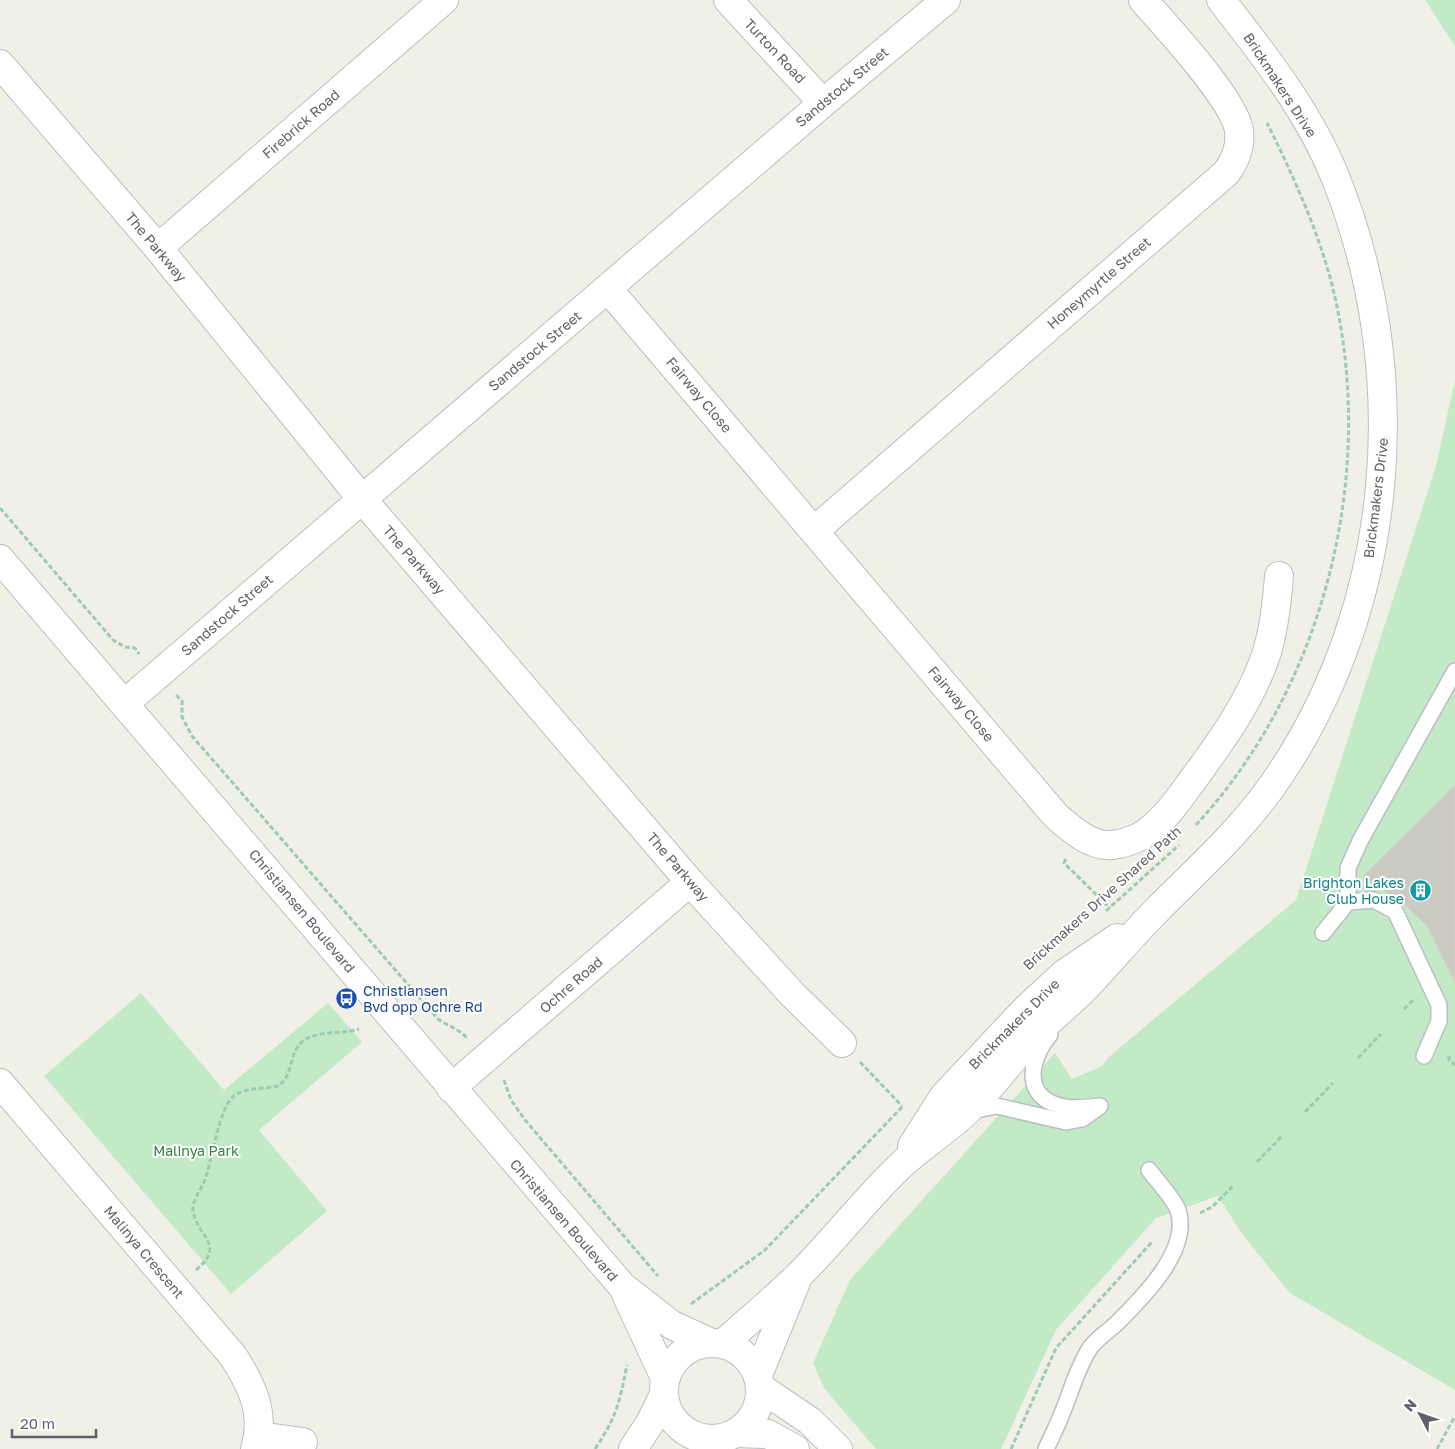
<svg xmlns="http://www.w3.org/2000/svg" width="1455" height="1449" font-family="'Golos Text',sans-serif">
	<rect width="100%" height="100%" fill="#f1f0e7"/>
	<!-- green -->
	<g fill="#c2eac7">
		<polygon points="1425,0 1455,0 1455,46"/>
		<polygon points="1455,380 1455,1390 1290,1293 1242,1234 1218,1196 1156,1218 1056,1330 1001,1449 876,1449 824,1388 813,1363 850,1280 1055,1053 1072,1079 1102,1066 1110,1056 1296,900 1436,466"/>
		<polygon points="141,993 224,1090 328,1003 362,1042 259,1130 327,1211 231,1294 44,1076"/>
	</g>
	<!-- building -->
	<polygon fill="#cccbc3" stroke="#d7d3c4" points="1455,785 1455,983 1427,926 1406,906 1363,876"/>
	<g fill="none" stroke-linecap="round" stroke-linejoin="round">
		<defs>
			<g id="lane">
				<polyline points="1348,902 1348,868 1360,841 1455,671"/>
				<polyline points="1323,933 1348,902 1374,900 1395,911 1439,1005 1439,1021 1424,1056"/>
				<path d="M 1050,1035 C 1028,1061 1022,1099 1065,1107 C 1076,1109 1089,1107 1100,1106"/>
				<polyline points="971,1111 997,1106 1066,1122 1082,1119 1099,1107"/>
				<path d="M 1046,1449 C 1052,1436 1058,1424 1063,1411 C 1072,1389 1077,1368 1090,1348 C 1097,1338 1109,1331 1118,1322 C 1143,1297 1191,1250 1178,1210 C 1174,1199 1157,1181 1149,1170"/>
			</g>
			<g id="street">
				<polyline points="728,0 823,103"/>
				<polyline points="0,64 158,248 362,499 690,882 792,994 842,1043"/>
				<polyline points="158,248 444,0"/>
				<path d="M 608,289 L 1056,816 C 1071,829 1091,847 1112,845 C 1123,844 1138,839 1147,832 C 1165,819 1179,799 1192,781 C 1220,743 1249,703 1265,658 C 1274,632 1277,603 1279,576"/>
				<path d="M 814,531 L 1226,173 C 1236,160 1241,147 1239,130 C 1233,98 1166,26 1143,0"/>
				<polyline points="0,559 622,1286 672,1325 709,1342"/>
				<polyline points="124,704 823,103 946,0"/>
				<path d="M 0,1083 L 233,1356 C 252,1385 266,1414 255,1449"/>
				<polyline points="451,1088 690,882"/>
				<polyline points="625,1292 665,1378"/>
				<polyline points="761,1388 810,1421 838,1449"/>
				<polyline points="736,1433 768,1434 795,1449"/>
				<polyline points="259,1436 303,1442"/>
			</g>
			<g id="secondary">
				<polyline points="912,1146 944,1096 1026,1009 1064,974 1117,938"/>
				<circle cx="712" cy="1391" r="48"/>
				<path d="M 724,1343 C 748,1321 774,1300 797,1277 C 832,1243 862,1203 897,1169 C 918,1148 945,1132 967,1111 C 992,1087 1013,1057 1038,1032 C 1053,1016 1071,1003 1086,987 C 1110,962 1133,934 1158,909 C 1201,866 1245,827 1279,776 C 1396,602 1413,372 1336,179 C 1310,113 1264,55 1221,0"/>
				<polyline points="758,1375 796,1282"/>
				<polyline points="633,1449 650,1423 664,1394"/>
			</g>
		</defs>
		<!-- lane casing -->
		<use href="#lane" stroke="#bbbec3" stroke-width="18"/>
		<!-- street casing -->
		<use href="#street" stroke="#bbbec3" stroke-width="30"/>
		<!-- secondary casing -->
		<use href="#secondary" stroke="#bcbec5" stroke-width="30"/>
		<!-- path -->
		<g stroke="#9accaf" stroke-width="3" stroke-dasharray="5 2.5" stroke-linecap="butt">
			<polyline points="0,508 113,640 125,647 135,648 139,654"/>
			<path d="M 176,695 L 182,701 L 182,717 L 192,736 L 438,1019 C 448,1026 459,1029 467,1038"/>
			<path d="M 1196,825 C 1327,683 1380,465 1330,277 C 1315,224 1292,173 1267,123"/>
			<polyline points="1066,859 1064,863 1110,908"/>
			<polyline points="1106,911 1179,845"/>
			<polyline points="1404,1009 1413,1000"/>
			<polyline points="1449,1056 1449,1060 1455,1065"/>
			<polyline points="1358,1058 1381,1034"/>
			<polyline points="860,1062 902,1106"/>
			<polyline points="504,1080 511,1100 525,1120 658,1276"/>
			<polyline points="1305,1112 1333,1083"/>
			<polyline points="1257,1162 1283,1135"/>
			<polyline points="1200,1213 1212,1207 1234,1185"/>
			<path d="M 196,1270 C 227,1244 197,1238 193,1210 C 192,1201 200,1191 204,1182 C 212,1163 219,1106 234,1096 C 245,1087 265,1089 278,1086 C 293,1076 289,1057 299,1045 C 312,1029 341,1035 359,1029"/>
			<polyline points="691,1304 765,1250 903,1106"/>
			<path d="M 595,1449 C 617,1416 619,1404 627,1365"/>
			<polyline points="1011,1449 1056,1348 1152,1242"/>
			<polyline points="1437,1449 1455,1416"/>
		</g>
		<!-- lane -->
		<use href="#lane" stroke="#fff" stroke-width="15"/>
		<!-- street -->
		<use href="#street" stroke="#fff" stroke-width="28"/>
		<!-- secondary -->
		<use href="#secondary" stroke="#fff" stroke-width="28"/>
	</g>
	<!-- icons -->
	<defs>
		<symbol id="building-disc" viewBox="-11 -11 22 22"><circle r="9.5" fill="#0f9aa8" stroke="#fff"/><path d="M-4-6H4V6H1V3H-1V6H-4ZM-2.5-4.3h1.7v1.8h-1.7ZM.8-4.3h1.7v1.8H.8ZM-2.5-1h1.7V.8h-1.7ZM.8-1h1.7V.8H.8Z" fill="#fff"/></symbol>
		<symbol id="bus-disc" viewBox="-11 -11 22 22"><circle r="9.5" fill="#1a4fb4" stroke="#fff"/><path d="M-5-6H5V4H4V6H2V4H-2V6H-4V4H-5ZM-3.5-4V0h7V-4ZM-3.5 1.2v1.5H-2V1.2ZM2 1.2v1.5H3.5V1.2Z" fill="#fff"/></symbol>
	</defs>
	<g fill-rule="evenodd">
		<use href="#building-disc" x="1408" y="878" width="25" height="25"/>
		<use href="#bus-disc" x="334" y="986" width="25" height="25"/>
	</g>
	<g text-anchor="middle" stroke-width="4" stroke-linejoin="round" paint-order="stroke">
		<!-- street labels -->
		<g font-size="14" fill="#5e6168" stroke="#fff">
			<text transform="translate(775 51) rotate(47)" y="5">Turton Road</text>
			<text transform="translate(1280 85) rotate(57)" y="5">Brickmakers Drive</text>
			<text transform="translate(842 87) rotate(-40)" y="5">Sandstock Street</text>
			<text transform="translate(301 124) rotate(-41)" y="5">Firebrick Road</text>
			<text transform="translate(156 247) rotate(50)" y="5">The Parkway</text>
			<text transform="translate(1099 283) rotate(-41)" y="5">Honeymyrtle Street</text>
			<text transform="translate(535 351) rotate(-40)" y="5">Sandstock Street</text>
			<text transform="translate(699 395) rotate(50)" y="5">Fairway Close</text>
			<text transform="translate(1376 498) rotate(-83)" y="5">Brickmakers Drive</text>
			<text transform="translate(414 560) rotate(49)" y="5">The Parkway</text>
			<text transform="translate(227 615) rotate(-41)" y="5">Sandstock Street</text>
			<text transform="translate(961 704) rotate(50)" y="5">Fairway Close</text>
			<text transform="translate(678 867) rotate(49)" y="5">The Parkway</text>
			<text transform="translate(1102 898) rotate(-42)" y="5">Brickmakers Drive Shared Path</text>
			<text transform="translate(302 911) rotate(50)" y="5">Christiansen Boulevard</text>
			<text transform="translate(571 985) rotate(-41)" y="5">Ochre Road</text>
			<text transform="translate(1014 1024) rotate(-45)" y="5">Brickmakers Drive</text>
			<text transform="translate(564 1220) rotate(49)" y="5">Christiansen Boulevard</text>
			<text transform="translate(144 1252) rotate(50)" y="5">Malinya Crescent</text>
		</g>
		<!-- culture labels -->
		<g font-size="14" fill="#0d838f" stroke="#fff" text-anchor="end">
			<text x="1404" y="888">Brighton Lakes<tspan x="1404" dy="16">Club House</tspan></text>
		</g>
		<!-- transit labels -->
		<g font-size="14" fill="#164399" stroke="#fff" text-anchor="start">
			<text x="363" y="996">Christiansen<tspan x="363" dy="16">Bvd opp Ochre Rd</tspan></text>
		</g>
		<!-- park labels -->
		<g font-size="14" fill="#2f863d" stroke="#fff">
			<text x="196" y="1156">Malinya Park</text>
		</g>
	</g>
	<!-- north arrow -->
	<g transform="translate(1420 1414) rotate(311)" stroke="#ffffff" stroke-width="4" paint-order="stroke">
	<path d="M0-4L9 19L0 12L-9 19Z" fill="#5e6168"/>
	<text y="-8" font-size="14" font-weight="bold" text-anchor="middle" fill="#5e6168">N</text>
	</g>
	<!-- scale -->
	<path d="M12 1429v8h84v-8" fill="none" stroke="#5e6168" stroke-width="2.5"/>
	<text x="20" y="1429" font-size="15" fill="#5e6168" stroke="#ffffff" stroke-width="4" paint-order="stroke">20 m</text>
</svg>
